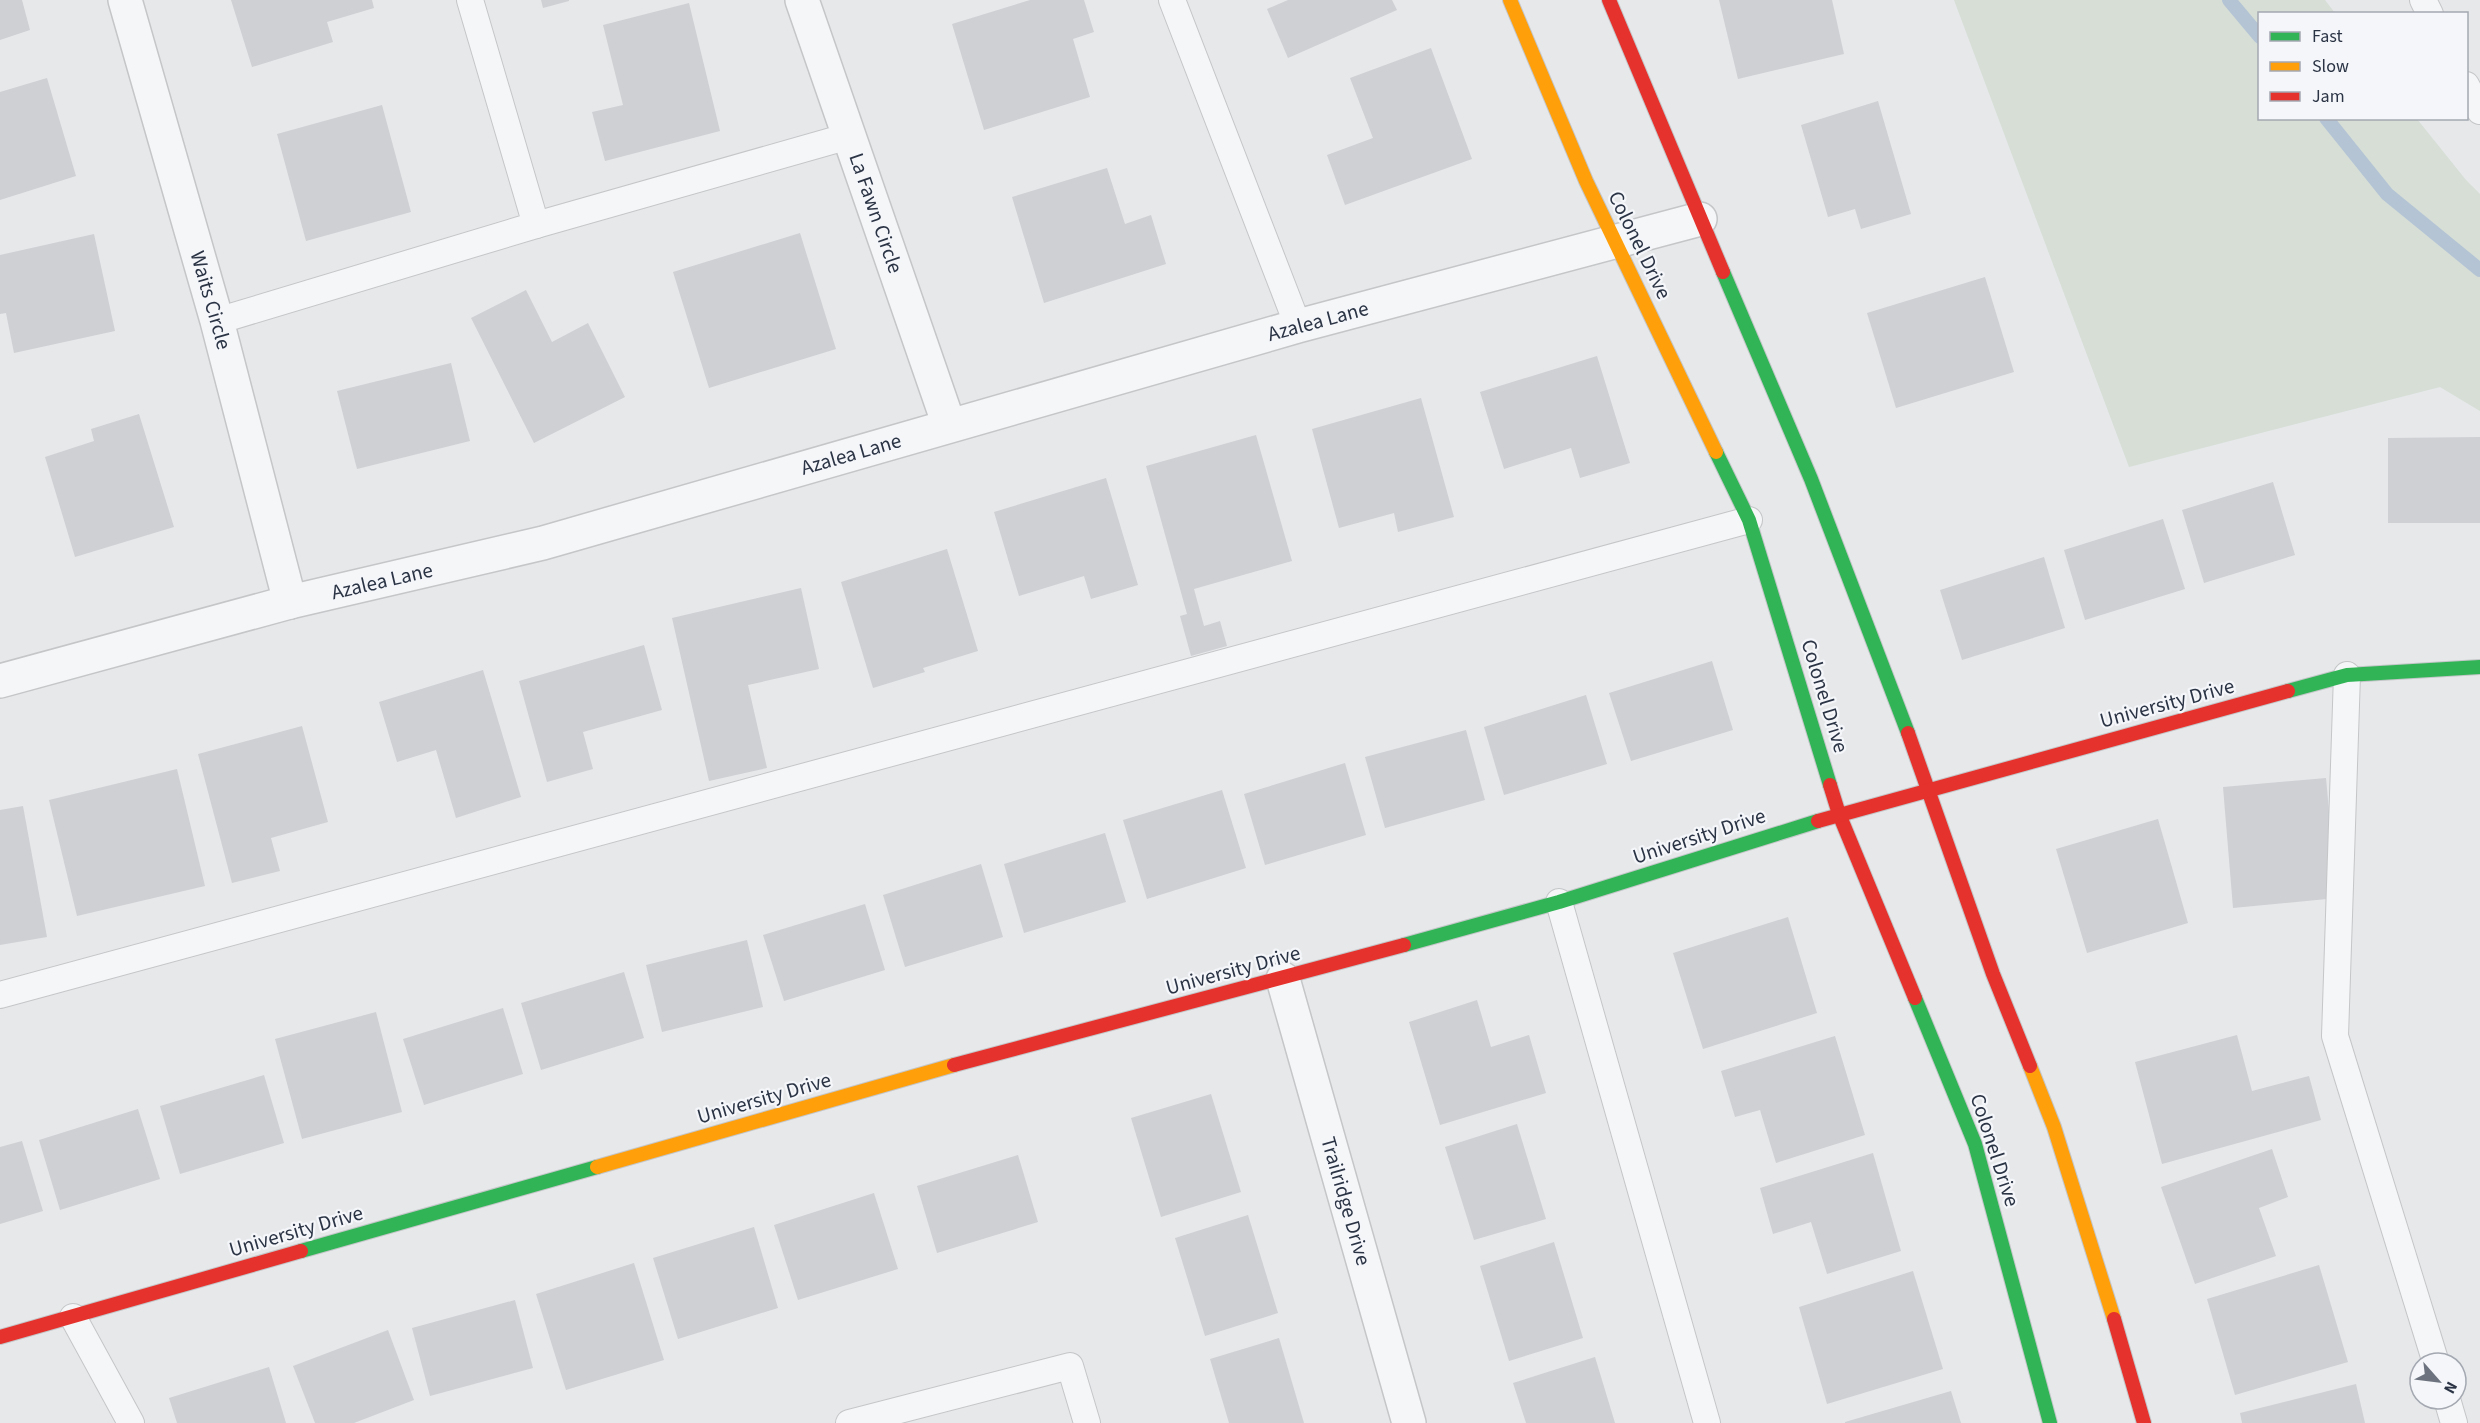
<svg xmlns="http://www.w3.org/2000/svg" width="2480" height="1423" font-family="'Source Sans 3',sans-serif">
	<rect width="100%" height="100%" fill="#e6e8ea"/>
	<!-- green -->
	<polygon fill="#d6ded6" points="1954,0 2325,0 2335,13 2260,14 2260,118 2417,119 2466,180 2480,194 2480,411 2440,387 2129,467"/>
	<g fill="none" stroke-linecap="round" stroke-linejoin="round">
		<!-- stream -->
		<g stroke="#b4c4d5" stroke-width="14">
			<polyline points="2229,0 2260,37"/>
			<polyline points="2326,118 2387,194 2480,270"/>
		</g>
	</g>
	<!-- building -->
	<g fill="#ced0d3">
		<polygon points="0,0 22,0 30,30 0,40"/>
		<polygon points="231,0 372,0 374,8 327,22 333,42 252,67"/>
		<polygon points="541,0 569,0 569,1 543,8"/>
		<polygon points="1030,0 1084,0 1094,32 1073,39 1090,97 984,130 952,24"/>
		<polygon points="1288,0 1392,0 1397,10 1288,58 1267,9"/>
		<polygon points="1719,0 1832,0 1844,54 1738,79"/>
		<polygon points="689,3 720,131 605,161 592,112 623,105 603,25"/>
		<polygon points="1431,48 1472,159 1345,205 1327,155 1373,138 1350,78"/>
		<polygon points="47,78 76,176 0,200 0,92"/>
		<polygon points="1878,101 1911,214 1861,229 1855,209 1828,217 1801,125"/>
		<polygon points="382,105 411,212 306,241 277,134"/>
		<polygon points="1107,168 1125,224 1151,215 1166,264 1044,303 1012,197"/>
		<polygon points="800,233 836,349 709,388 673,272"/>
		<polygon points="94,234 115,331 14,353 6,313 0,314 0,255"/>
		<polygon points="1985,277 2014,372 1896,408 1867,313"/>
		<polygon points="526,290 552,342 588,323 625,397 534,443 471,318"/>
		<polygon points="1597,356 1630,463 1580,478 1571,448 1504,469 1480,392"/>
		<polygon points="451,363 470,441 357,469 337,391"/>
		<polygon points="1421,398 1454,517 1398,532 1394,513 1339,528 1312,429"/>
		<polygon points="139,414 174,527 75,557 45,457 94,441 91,429"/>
		<polygon points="1256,435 1292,561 1194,589 1204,626 1220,621 1227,646 1191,656 1180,616 1187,614 1146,466"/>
		<polygon points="2480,437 2480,523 2388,523 2388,438"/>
		<polygon points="1106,478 1138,585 1091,599 1084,576 1019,596 994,512"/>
		<polygon points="2273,482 2295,555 2204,583 2182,510"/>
		<polygon points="2163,519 2185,589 2085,620 2064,550"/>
		<polygon points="947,549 978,651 923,668 925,672 873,688 841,582"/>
		<polygon points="2044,557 2065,628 1962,660 1940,590"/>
		<polygon points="801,588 819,669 748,685 767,768 709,781 672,618"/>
		<polygon points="644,645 662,710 583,732 593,769 547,782 519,681"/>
		<polygon points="1712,661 1733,730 1631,761 1609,693"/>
		<polygon points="483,670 521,797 456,818 436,750 397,762 379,702"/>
		<polygon points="1586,695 1607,764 1504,795 1484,727"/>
		<polygon points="302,726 328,822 271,838 280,871 232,883 198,754"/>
		<polygon points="1466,730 1485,800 1385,828 1365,757"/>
		<polygon points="1345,763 1366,835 1265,865 1244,794"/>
		<polygon points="177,769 205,886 77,916 49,800"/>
		<polygon points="2326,778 2337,898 2233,908 2223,787"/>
		<polygon points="1222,790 1246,868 1147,899 1123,820"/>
		<polygon points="23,806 47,937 0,945 0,810"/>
		<polygon points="2158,819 2188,923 2087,953 2056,849"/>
		<polygon points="1105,833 1126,902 1024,933 1004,864"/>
		<polygon points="981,864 1003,937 905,967 883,895"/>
		<polygon points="865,904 885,970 784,1001 763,935"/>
		<polygon points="1788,917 1817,1013 1703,1049 1673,953"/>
		<polygon points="747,940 763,1007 662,1032 646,965"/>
		<polygon points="624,972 644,1038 541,1070 521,1003"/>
		<polygon points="1477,1000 1491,1047 1529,1035 1546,1093 1440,1125 1409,1022"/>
		<polygon points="503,1008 523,1074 424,1105 403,1039"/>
		<polygon points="376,1012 402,1112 302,1139 275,1039"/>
		<polygon points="2237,1035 2252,1091 2309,1076 2321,1120 2162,1164 2135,1062"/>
		<polygon points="1835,1036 1865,1135 1776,1163 1760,1110 1735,1117 1721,1071"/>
		<polygon points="264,1075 284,1143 180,1174 160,1106"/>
		<polygon points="1211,1094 1241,1192 1161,1217 1131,1118"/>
		<polygon points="138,1109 160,1179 60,1210 39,1140"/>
		<polygon points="1517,1124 1546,1219 1474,1240 1445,1147"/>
		<polygon points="22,1141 43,1211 0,1224 0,1147"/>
		<polygon points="2272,1149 2288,1197 2259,1208 2276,1256 2195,1284 2161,1187"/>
		<polygon points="1873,1153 1901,1251 1827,1274 1811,1222 1773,1234 1760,1188"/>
		<polygon points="1018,1155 1038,1222 937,1253 917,1186"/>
		<polygon points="874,1193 898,1269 798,1300 774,1225"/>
		<polygon points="1248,1215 1278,1313 1205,1336 1175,1238"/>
		<polygon points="754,1227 778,1308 678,1339 653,1258"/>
		<polygon points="1554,1242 1583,1338 1509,1361 1480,1266"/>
		<polygon points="634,1263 664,1360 566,1390 536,1294"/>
		<polygon points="2319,1265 2348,1362 2235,1395 2207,1299"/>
		<polygon points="1913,1271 1943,1369 1827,1404 1799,1307"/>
		<polygon points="515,1300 533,1368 430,1396 412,1328"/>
		<polygon points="388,1330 414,1400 354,1423 315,1423 293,1366"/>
		<polygon points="1279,1338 1304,1423 1229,1423 1210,1359"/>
		<polygon points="1595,1357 1615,1423 1526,1423 1513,1383"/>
		<polygon points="269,1367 286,1423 177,1423 169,1398"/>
		<polygon points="2356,1384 2365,1423 2242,1423 2240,1413"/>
		<polygon points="1951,1391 1961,1423 1845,1423 1845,1422"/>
	</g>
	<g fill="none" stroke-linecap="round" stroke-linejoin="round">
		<defs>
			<g id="lane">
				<polyline points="1172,0 1298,326"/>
				<polyline points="2423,0 2430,14"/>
				<polyline points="2466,85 2480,111"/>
				<polyline points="536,225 849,136"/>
				<polyline points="217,321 536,225 470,0"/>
				<polyline points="2347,675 2335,1036 2436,1363"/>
				<polyline points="1559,902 1707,1423"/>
				<polyline points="0,995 1749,520"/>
				<polyline points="73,1317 131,1423"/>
				<polyline points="2447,1399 2454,1423"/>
				<polyline points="849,1423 1070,1366 1087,1423"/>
			</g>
			<g id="street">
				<polyline points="125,0 217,321 290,602"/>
				<polyline points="802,0 949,425"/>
				<polyline points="0,681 290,602 543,543 1298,326 1700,219"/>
				<polyline points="1283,979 1409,1423"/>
			</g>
			<g id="fast">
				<polyline points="1723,272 1811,479 1908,733"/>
				<polyline points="1716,452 1749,520 1830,785"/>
				<polyline points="2288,691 2347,675 2480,667"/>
				<polyline points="1404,945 1559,902 1818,821"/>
				<polyline points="1915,998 1975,1144 2050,1423"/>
				<polyline points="301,1251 597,1167"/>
			</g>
			<g id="slow">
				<polyline points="1510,0 1586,181 1716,452"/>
				<polyline points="2030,1066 2054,1127 2114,1319"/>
				<polyline points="597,1167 954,1065"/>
			</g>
			<g id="jam">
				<polyline points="1609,0 1723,272"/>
				<polyline points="1908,733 1993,974 2030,1066"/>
				<polyline points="1830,785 1839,814 1915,998"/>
				<polyline points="1818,821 2288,691"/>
				<polyline points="954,1065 1404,945"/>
				<polyline points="2114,1319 2144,1423"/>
				<polyline points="0,1337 301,1251"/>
			</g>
		</defs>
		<!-- lane casing -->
		<use href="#lane" stroke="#c4c6c8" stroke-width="28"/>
		<!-- street casing -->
		<use href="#street" stroke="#c4c6c8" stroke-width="36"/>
		<!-- fast casing -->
		<use href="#fast" stroke="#c4c6c8" stroke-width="16"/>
		<!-- slow casing -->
		<use href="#slow" stroke="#c4c6c8" stroke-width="16"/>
		<!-- jam casing -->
		<use href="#jam" stroke="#c4c6c8" stroke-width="16"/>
		<!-- lane -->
		<use href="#lane" stroke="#f5f6f7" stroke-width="26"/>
		<!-- street -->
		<use href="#street" stroke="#f5f6f7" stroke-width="33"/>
		<!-- fast -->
		<use href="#fast" stroke="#30b455" stroke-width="14"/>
		<!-- slow -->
		<use href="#slow" stroke="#ff9f0a" stroke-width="14"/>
		<!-- jam -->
		<use href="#jam" stroke="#e5322d" stroke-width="14"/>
	</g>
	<g text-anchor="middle" stroke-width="4.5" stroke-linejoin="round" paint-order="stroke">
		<!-- street labels -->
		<g font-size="21" fill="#2b3445" stroke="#f4f6f9">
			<text transform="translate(876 213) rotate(71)" y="7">La Fawn Circle</text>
			<text transform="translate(1640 245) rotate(64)" y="7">Colonel Drive</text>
			<text transform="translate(211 300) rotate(74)" y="7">Waits Circle</text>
			<text transform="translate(1318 321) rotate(-15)" y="7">Azalea Lane</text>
			<text transform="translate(851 454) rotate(-16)" y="7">Azalea Lane</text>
			<text transform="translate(382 581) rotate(-13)" y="7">Azalea Lane</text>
			<text transform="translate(1825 696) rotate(73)" y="7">Colonel Drive</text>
			<text transform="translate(2167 703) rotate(-15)" y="7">University Drive</text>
			<text transform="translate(1699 836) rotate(-18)" y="7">University Drive</text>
			<text transform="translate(1233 970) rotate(-15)" y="7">University Drive</text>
			<text transform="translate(764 1098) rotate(-16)" y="7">University Drive</text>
			<text transform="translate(1995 1150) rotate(72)" y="7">Colonel Drive</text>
			<text transform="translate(1346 1201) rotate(74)" y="7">Trailridge Drive</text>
			<text transform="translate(296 1231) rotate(-16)" y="7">University Drive</text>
		</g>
	</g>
	<!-- legend -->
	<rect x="2258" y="12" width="210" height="108" fill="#f4f6f9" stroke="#a4a8b1" stroke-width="1.5"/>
	<rect x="2270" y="32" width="30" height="9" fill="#30b455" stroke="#a4a8b1" stroke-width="1.5"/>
	<text x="2312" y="42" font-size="18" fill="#2b3445">Fast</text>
	<rect x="2270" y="62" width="30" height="9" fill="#ff9f0a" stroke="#a4a8b1" stroke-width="1.5"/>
	<text x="2312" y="72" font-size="18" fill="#2b3445">Slow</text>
	<rect x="2270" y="92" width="30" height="9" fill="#e5322d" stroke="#a4a8b1" stroke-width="1.5"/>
	<text x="2312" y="102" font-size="18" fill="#2b3445">Jam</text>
	<!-- north arrow -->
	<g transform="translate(2438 1381) rotate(118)"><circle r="28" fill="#f4f6f9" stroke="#a4a8b1" stroke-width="1.5"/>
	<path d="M0-4.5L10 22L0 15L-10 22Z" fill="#6c737f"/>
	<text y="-9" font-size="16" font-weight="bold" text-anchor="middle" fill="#2b3445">N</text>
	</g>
</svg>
